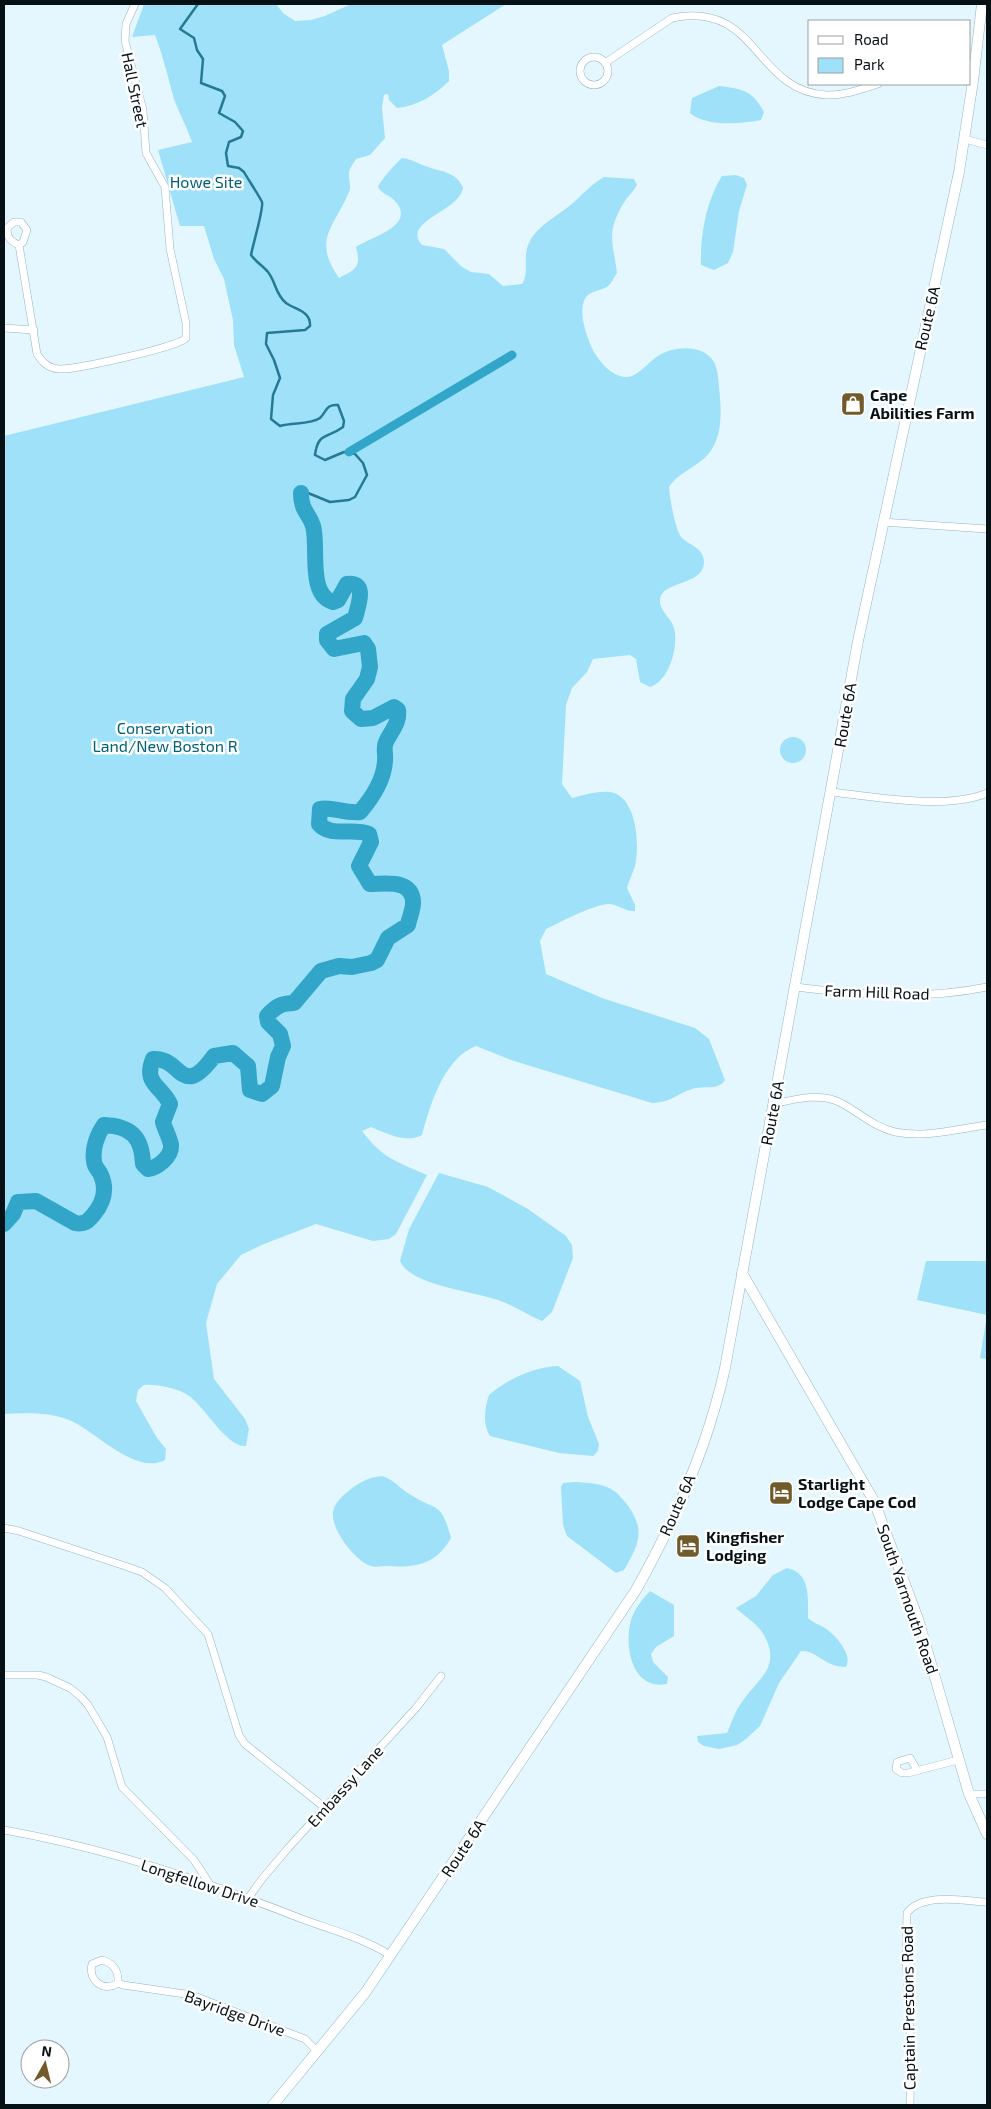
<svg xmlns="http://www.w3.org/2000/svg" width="991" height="2109" font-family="'Exo 2',sans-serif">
	<rect width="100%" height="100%" fill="#e4f7fe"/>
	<!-- green -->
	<g fill="#9ee1f9">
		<path d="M 144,4 L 276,4 L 283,13 L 295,21 L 311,20 L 325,16 L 351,4 L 506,4 L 442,45 L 449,71 L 449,81 C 434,96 417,106 397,108 L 389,100 L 388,94 L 384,95 L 382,108 L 385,138 L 370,155 L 356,159 C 354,163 349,168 349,173 C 348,179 352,186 349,192 C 334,228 312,239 339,278 C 357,269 361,267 356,247 C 368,238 418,226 395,201 C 389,194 382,195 378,187 C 380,181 397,162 402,158 C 412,159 418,164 428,167 C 442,172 457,172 463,188 C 459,212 401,221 422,245 L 444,249 L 462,267 L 471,272 L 489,274 L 503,286 L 522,284 C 530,272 522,257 529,243 C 537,225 560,215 574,202 C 584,193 592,184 604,177 L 634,179 L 637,185 C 633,192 627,197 623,204 C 606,233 613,242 617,273 C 614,277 612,283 608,286 C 600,292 588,290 584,301 C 579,315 586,333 591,346 C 597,360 616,384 634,375 C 642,371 650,361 658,356 C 672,347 698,344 711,358 C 718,365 718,379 719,387 C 721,406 723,430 713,447 C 703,466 680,470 669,487 C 670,498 675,531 682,538 C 690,545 704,549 704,562 C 704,587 658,580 660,602 C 660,611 672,619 674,628 C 679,647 669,681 650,687 L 640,682 L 636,659 L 630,655 L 593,659 L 587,672 L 572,688 L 566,705 L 562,784 L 572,798 C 584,795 598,791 610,792 C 637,796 640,845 635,866 C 633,873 629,880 627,888 L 635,905 L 635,911 C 625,912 618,904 608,904 C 590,906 563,921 546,929 L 540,941 L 546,974 L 602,998 L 695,1028 L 709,1039 L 725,1080 C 718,1091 704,1085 692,1089 C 677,1094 669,1103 652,1103 L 514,1061 L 476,1046 C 444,1058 430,1105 422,1135 C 406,1144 386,1133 371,1127 L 362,1131 C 383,1159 396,1161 427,1175 L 396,1234 L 389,1239 L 373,1241 L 316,1224 L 264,1244 L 241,1255 L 217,1284 L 206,1323 L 214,1379 L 245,1419 L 249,1429 L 246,1446 C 227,1448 205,1407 189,1396 C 177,1388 158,1384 144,1385 L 138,1390 L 136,1401 L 157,1438 L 166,1449 L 165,1460 C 135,1476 95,1430 69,1420 C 49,1412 25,1413 4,1414 L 4,436 L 244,377 L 234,345 L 233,320 L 224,279 L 214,259 L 204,226 L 180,226 L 158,150 L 192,142 C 187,127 179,113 174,99 C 168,77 163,56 155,35 L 132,37 Z"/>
		<path d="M 719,86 C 743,89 752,90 764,112 L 761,120 C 740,124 707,127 690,113 L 692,98 Z"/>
		<path d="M 736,175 L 744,178 L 747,185 L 739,211 L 733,252 L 728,263 L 714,270 L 701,265 C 700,236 706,201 722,176 Z"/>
		<circle cx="793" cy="750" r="13"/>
		<path d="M 439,1173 L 488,1187 L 528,1209 L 566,1236 L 572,1245 L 573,1258 L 552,1312 L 542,1321 C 530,1316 519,1309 508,1304 C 482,1291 412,1288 400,1261 L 409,1229 Z"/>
		<polygon points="926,1261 987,1261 987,1359 980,1358 987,1315 917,1300"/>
		<path d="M 558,1366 L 580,1381 L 588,1417 L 599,1444 L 598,1451 L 593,1456 L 559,1453 L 490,1436 C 482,1424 485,1407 489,1395 C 508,1379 533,1367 558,1366 Z"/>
		<path d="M 382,1476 C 395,1480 400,1489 411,1495 C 438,1512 441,1501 451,1538 C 436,1565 415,1568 386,1566 C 380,1566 374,1568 368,1565 C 353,1557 334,1533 333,1516 C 332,1507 339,1499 345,1494 C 356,1484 368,1477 382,1476 Z"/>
		<path d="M 576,1482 C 586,1483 598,1483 607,1487 C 615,1490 619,1495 625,1502 C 646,1528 640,1543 624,1570 L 616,1573 L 567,1536 L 563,1525 L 561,1487 L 563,1483 Z"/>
		<path d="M 787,1568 C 811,1573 808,1599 808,1618 C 813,1623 819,1624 825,1628 C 836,1636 853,1654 846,1667 C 824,1667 817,1650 801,1651 L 779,1683 L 760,1726 L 746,1739 L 737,1745 L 719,1749 L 704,1746 L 698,1742 L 697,1736 L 727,1733 C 732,1722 735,1711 742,1702 C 757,1679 782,1668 764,1635 C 757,1623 745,1617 736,1608 L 756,1596 L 773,1575 Z"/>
		<path d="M 650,1591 L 674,1605 L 674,1636 L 656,1647 L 651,1654 L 653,1662 L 668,1677 L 667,1684 C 631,1691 623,1643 632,1617 C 636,1607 643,1599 650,1591 Z"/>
	</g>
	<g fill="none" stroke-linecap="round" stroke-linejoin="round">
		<!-- stream -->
		<path stroke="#257993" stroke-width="2.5" d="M 198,4 L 180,29 L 194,38 L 197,50 L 203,59 L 201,83 L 222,91 L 225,96 L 219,113 L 235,122 L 243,131 L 241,137 L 229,142 L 226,153 L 228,166 L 239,168 L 244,172 C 249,181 257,192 262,202 C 264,208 253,244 251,255 C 256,262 263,266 268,272 C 276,282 275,294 286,303 C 296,310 311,311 310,326 L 305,330 L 267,333 L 266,344 L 274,360 L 280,378 L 273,395 L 271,419 L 280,426 C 292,422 310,425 320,418 C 327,411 326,404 338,405 L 344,421 L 343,427 C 327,439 318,432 315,455 L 325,460 L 344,452 L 355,454 L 363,463 L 367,475 L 355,497 L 349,500 L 330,502 L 308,493 L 301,493"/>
		<!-- canal -->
		<polyline stroke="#32a6c9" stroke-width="9" points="349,452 512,355"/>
		<!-- river -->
		<path stroke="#32a6c9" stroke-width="16" d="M 4,1224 L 13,1214 L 18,1202 L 36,1201 L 75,1223 C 85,1225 88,1221 94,1214 C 104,1202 107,1189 101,1175 C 99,1170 94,1167 94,1161 C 92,1149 97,1135 104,1125 C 131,1126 142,1137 143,1164 L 148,1169 C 157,1168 172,1157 171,1145 C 170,1138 165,1130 163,1122 L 170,1104 C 161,1085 143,1084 153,1059 C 182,1057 181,1101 214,1056 L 233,1053 L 248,1066 L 250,1090 L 262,1094 L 272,1086 L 278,1057 L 283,1046 L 280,1034 L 268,1022 L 267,1016 C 276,1006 282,1003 294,1003 L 321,971 L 339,966 L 352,967 L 371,963 L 377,960 L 388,938 L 408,925 C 409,918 414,908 413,901 C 411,879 386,884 370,884 L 359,866 L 371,842 L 369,834 C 353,827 331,838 319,824 L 320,809 C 331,806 345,814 360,812 C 372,798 384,780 385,761 C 386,754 383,748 386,742 C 391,731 400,723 398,710 L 394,707 L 373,718 L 361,719 L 352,711 L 353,699 L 367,679 L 370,667 L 368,649 L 364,643 L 334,649 L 327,640 L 327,634 L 355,618 C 358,606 368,581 347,584 L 338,600 L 333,602 C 307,595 319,545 313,526 C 309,512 301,512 301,493"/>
		<defs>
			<g id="minor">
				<circle cx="594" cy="71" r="14"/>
				<path d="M 605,63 L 672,18 C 758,0 754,91 826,95 C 843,96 861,89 878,84"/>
				<polyline points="965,139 987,145"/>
				<path d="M 19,245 C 11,242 5,236 8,227 L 14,222 L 21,222 L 27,230 L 23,242 L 19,245 L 37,354 C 43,363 48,368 59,369 C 74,370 179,347 186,338 L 186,323 L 170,249 L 165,187 L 146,153 L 143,110 L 125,41 L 126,24 L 135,4"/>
				<polyline points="4,328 34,330"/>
				<polyline points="882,522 987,529"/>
				<path d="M 832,792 C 873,797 949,810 987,793"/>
				<path d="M 796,987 C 861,995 923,1000 987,987"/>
				<path d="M 774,1104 C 795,1099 821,1092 841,1103 C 860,1113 874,1127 895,1132 C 926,1138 957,1129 987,1125"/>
				<polyline points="4,1528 19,1531 125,1566 142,1572 165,1588 208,1634 239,1735 245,1744 324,1807"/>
				<polyline points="4,1675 38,1675 46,1677 70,1688 81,1697 88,1705 107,1737 122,1787 194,1860 209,1883"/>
				<polyline points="917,1770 910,1758 897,1762 896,1769 902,1773 908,1773 958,1760"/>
				<polyline points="969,1794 987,1794"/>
				<path d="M 4,1830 C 106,1848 206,1881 302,1919 C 332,1930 363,1938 390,1955"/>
				<polyline points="249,1897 262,1879 289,1847 416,1708 441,1676"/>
				<path d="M 118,1983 C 103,1993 88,1980 92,1964 L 102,1960 C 113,1963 119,1971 118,1983 L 123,1985 L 192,1995 L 305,2039 L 317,2051"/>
				<path d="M 910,2105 L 911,2055 L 906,1956 L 907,1913 C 922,1892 965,1901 987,1902"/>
			</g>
			<g id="secondary">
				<polyline points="742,1273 874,1501 918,1619 969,1794 987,1834"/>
				<path d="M 273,2105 L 365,1993 L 636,1590 C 675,1521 708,1445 725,1368 L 858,641 L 959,172 L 973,81 L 982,4"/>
			</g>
		</defs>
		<!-- minor casing -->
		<use href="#minor" stroke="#96b5c0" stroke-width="8"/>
		<!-- secondary casing -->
		<use href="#secondary" stroke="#96b5c0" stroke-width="11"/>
		<!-- minor -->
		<use href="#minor" stroke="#fff" stroke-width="7"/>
		<!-- secondary -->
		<use href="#secondary" stroke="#fff" stroke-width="10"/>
	</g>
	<!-- icons -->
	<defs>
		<symbol id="shop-square" viewBox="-11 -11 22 22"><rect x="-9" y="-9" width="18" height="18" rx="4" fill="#715b2b" stroke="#fff"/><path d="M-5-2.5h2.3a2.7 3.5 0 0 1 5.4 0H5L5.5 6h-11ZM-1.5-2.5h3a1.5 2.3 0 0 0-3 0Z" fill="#fff"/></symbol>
		<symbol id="hotel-square" viewBox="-11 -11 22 22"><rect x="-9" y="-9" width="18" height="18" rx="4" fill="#715b2b" stroke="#fff"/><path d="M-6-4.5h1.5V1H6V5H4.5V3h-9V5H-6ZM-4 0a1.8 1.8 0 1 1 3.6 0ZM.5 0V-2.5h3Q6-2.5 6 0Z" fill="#fff"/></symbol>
	</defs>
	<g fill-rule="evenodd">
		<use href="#shop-square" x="839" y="390" width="28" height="28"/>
		<use href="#hotel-square" x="767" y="1479" width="28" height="28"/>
		<use href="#hotel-square" x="674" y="1532" width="28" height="28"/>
	</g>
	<g text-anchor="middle" stroke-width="5" stroke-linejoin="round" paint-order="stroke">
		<!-- street labels -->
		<g font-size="16" fill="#061115" stroke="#fff">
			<text transform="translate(135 90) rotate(78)" y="6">Hall Street</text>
			<text transform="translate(927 318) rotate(-77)" y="6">Route 6A</text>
			<text transform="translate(845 715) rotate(-80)" y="6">Route 6A</text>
			<text transform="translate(877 992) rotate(2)" y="6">Farm Hill Road</text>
			<text transform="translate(772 1113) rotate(-79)" y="6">Route 6A</text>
			<text transform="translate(677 1505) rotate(-66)" y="6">Route 6A</text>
			<text transform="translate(908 1599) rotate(71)" y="6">South Yarmouth Road</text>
			<text transform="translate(345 1786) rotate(-48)" y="6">Embassy Lane</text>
			<text transform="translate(463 1848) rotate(-56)" y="6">Route 6A</text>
			<text transform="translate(200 1883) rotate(18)" y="6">Longfellow Drive</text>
			<text transform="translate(908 2008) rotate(-91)" y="6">Captain Prestons Road</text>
			<text transform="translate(235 2013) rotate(20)" y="6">Bayridge Drive</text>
		</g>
		<!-- park labels -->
		<g font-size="16" fill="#006179" stroke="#fff">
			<text x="206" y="188">Howe Site</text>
			<text x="165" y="734">Conservation<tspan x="165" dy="18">Land/New Boston R</tspan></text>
		</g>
		<!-- poi labels -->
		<g font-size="16" font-weight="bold" fill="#061115" stroke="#fff" text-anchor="start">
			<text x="870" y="401">Cape<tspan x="870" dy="18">Abilities Farm</tspan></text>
			<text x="798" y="1490">Starlight<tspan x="798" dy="18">Lodge Cape Cod</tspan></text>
			<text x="706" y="1543">Kingfisher<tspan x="706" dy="18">Lodging</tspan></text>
		</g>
	</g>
	<!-- border -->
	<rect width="991" height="2109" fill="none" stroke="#061115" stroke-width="10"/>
	<!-- legend -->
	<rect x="808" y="20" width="162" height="65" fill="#ffffff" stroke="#9ba0a1"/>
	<rect x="818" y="36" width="25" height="8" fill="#ffffff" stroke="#9ba0a1"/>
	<text x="854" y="45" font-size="15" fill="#061115">Road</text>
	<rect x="818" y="58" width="25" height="15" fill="#9ee1f9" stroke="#9ba0a1"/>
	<text x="854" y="70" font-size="15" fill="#061115">Park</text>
	<!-- north arrow -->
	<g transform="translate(45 2064) rotate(8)"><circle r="24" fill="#ffffff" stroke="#9ba0a1"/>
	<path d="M0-4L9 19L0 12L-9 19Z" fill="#715b2b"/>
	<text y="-8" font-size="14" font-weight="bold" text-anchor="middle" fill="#061115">N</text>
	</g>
</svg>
